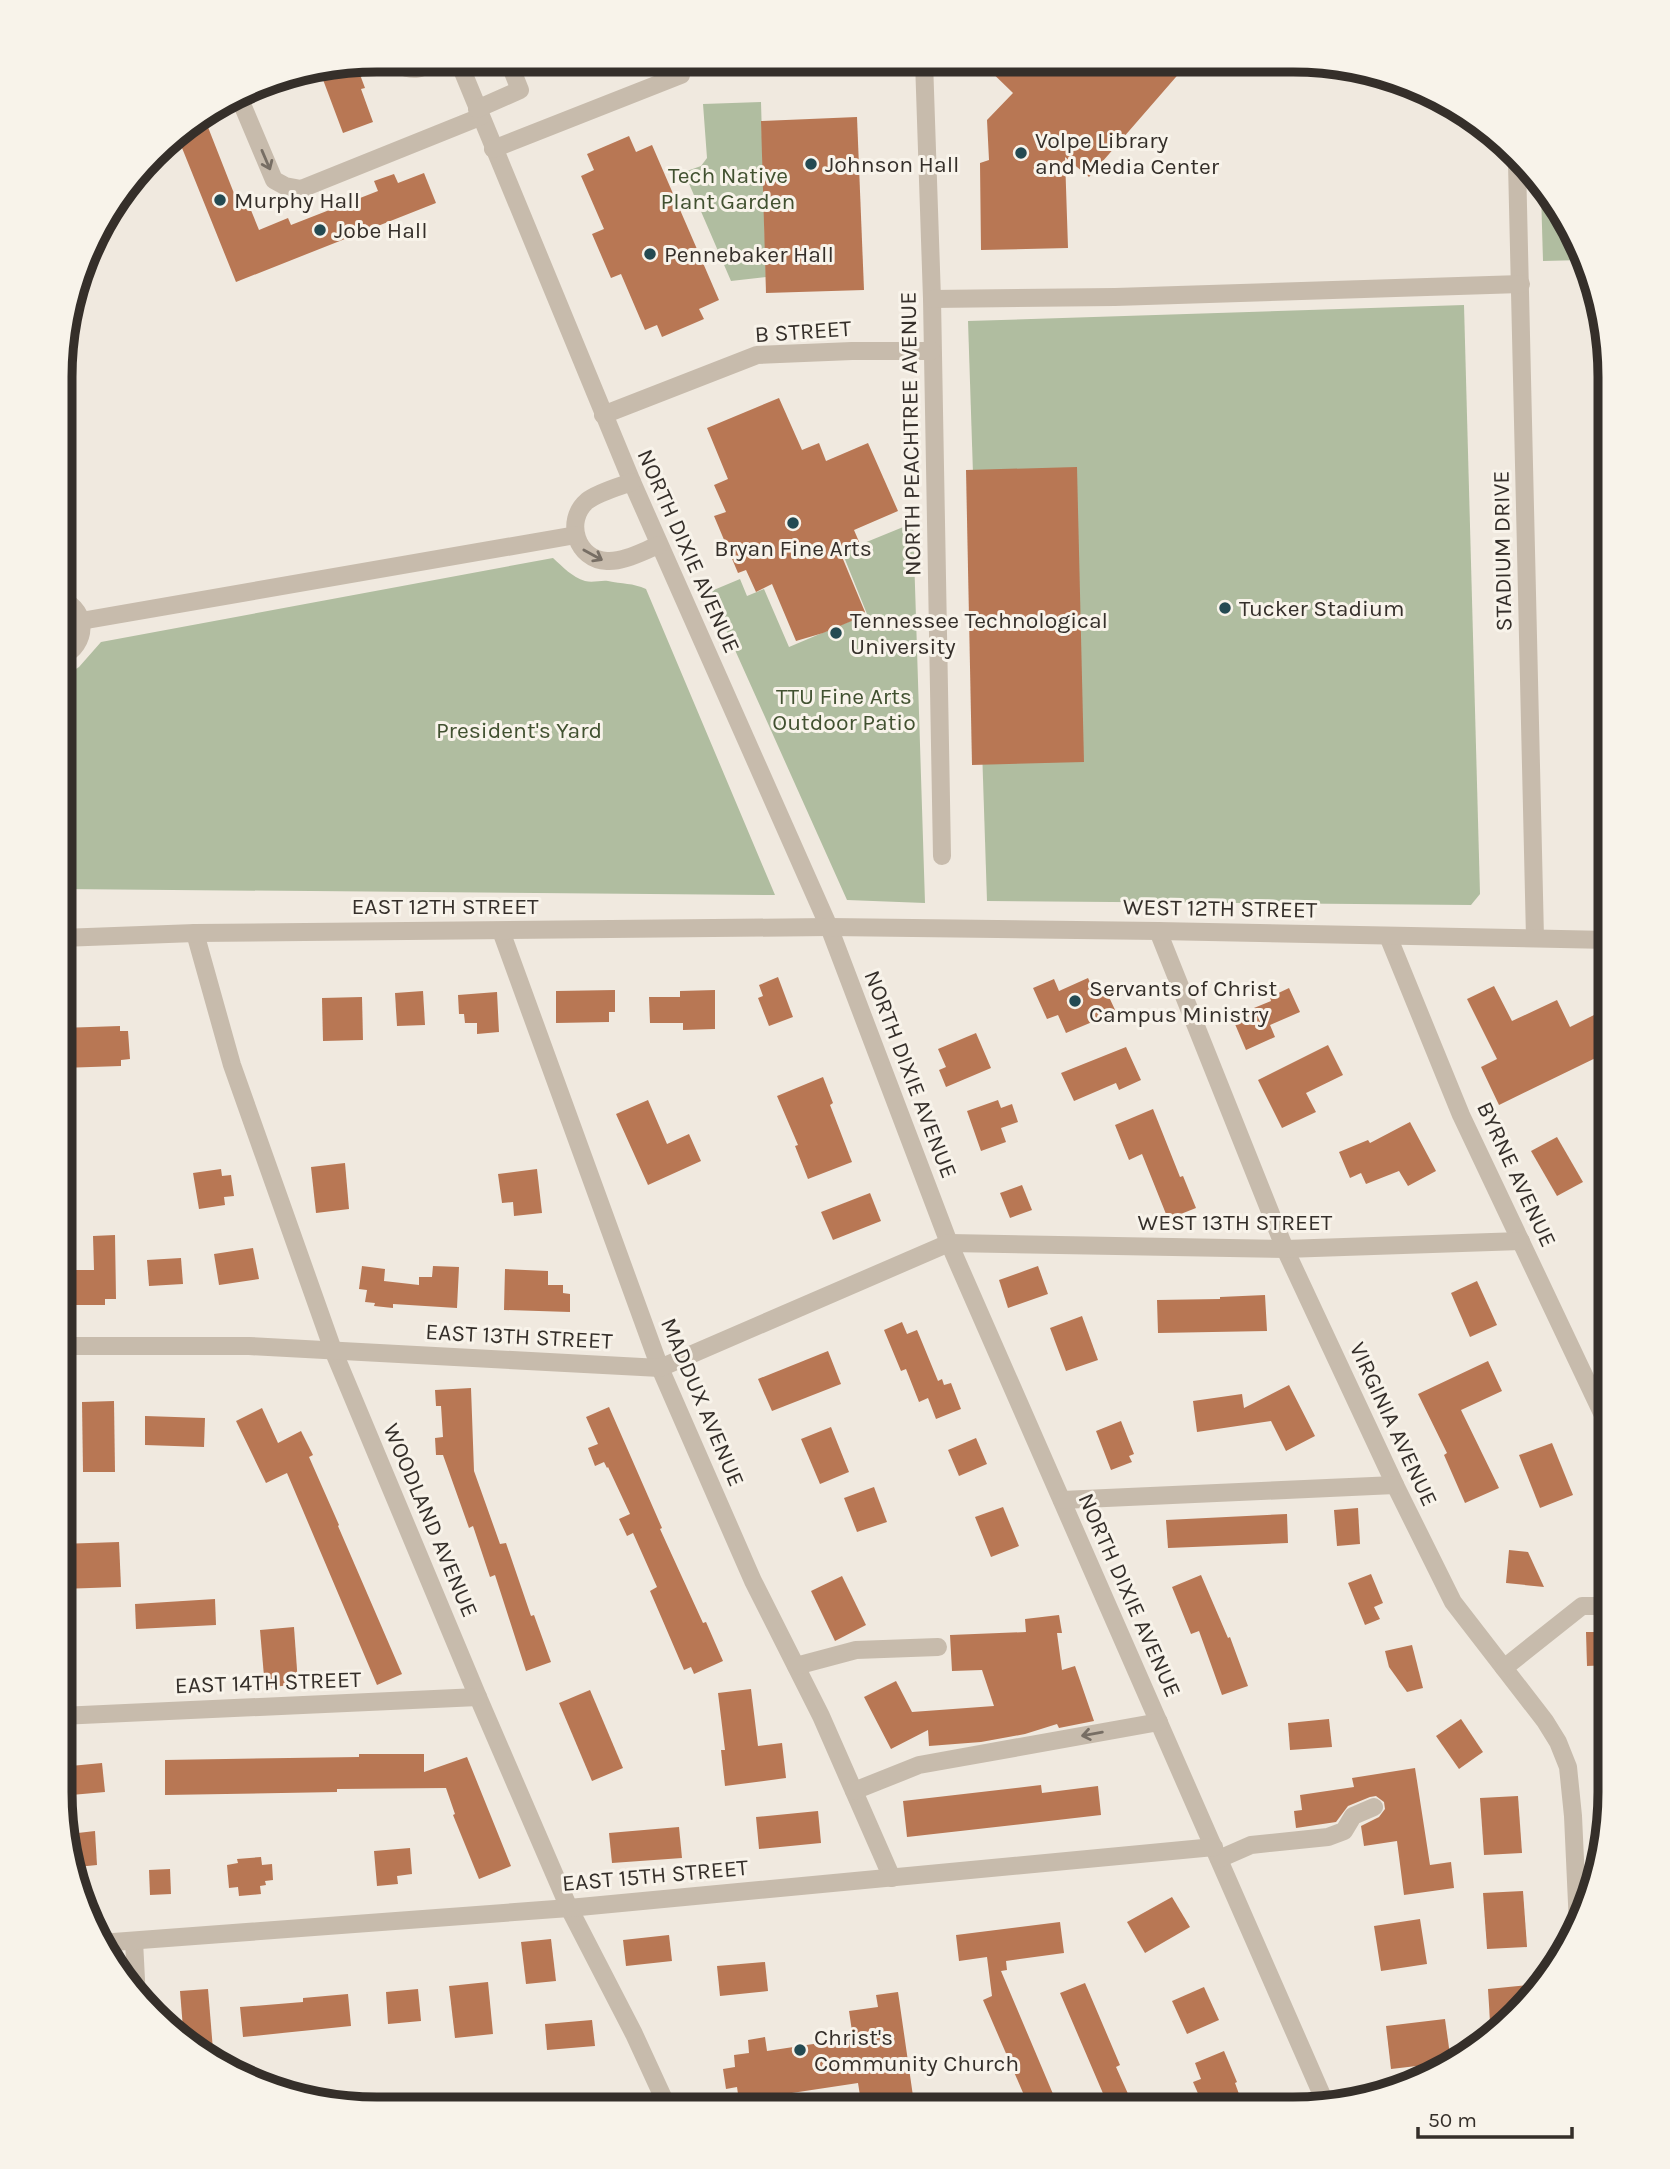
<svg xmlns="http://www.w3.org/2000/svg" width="1670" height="2169" font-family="Karla,sans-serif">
	<rect width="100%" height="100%" fill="#f0e9df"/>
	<!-- green -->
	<g fill="#b0bda0">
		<polygon points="761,102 766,277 731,281 684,172 701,166 707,158 703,104"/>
		<polygon points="1541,192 1578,236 1583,260 1543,261"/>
		<polygon points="1464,305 1480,894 1471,905 987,901 968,321"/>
		<polygon points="913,523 925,903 847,900 709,592 740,579 747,596 764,589 789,647 867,614 842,552"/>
		<path d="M 553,558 C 563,567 572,577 585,581 C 593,583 601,580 608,581 C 622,584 633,583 646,589 L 775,895 L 61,889 L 62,678 L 79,667 L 101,642 Z"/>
		<path d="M 62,610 C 76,620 75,635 62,646 Z"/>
	</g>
	<!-- building -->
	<g fill="#b87754">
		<polygon points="980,61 1075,62 1189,62 1089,177 1065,157 1068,248 981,250 980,163 989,160 987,120 1013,93"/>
		<polygon points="347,64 351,75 359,72 365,88 361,89 373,122 343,133 319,69"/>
		<polygon points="204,117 237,201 246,198 259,230 288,218 291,225 378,191 374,181 394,174 398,183 424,173 436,203 236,282 176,133"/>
		<polygon points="857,117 864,290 766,293 761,121"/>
		<polygon points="629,136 636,152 652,145 719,300 699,309 704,319 662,337 657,325 645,330 621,274 611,278 592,234 604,229 581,176 594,170 587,154"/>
		<polygon points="779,398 802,450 819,443 826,461 868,443 898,511 854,530 860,544 840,552 865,612 854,620 823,633 796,641 772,584 756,592 746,570 738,573 714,516 726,512 714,485 728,479 707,428"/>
		<polygon points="1077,467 1084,762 972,765 966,470"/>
		<polygon points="778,977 793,1017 769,1026 758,998 763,996 759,985"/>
		<polygon points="1088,978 1093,989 1103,984 1116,1012 1066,1033 1058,1015 1047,1019 1033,988 1054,979 1059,991"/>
		<polygon points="1494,986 1512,1021 1557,1000 1570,1027 1600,1012 1610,1033 1610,1051 1499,1105 1481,1067 1497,1059 1467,999"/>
		<polygon points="1289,988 1300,1012 1270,1025 1275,1037 1246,1050 1232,1017 1271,1001 1270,997"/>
		<polygon points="615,990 615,1012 609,1012 609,1022 556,1023 556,991"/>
		<polygon points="715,990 715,1029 683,1030 683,1023 650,1023 649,997 680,997 680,991"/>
		<polygon points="423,991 425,1025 397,1026 395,993"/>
		<polygon points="497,992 499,1032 477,1034 477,1023 465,1023 464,1014 459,1014 458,995"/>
		<polygon points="362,997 363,1040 323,1041 322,998"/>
		<polygon points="120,1026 120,1031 128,1031 130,1059 121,1060 121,1066 61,1068 61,1028"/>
		<polygon points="976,1033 991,1068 946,1087 939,1070 946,1067 938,1049"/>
		<polygon points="1328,1045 1343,1075 1306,1093 1316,1112 1282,1128 1258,1080"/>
		<polygon points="1126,1047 1141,1080 1119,1090 1116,1083 1074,1101 1061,1073"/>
		<polygon points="823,1077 833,1103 830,1105 852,1162 808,1179 795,1146 798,1145 777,1096"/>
		<polygon points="648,1100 667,1144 689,1134 701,1161 648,1185 616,1114"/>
		<polygon points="998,1100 1001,1108 1012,1104 1018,1122 1001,1128 1006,1142 981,1151 967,1111"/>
		<polygon points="1153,1109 1180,1177 1183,1176 1196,1208 1168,1219 1142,1154 1129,1160 1115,1125"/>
		<polygon points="1410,1122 1436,1171 1408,1186 1399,1171 1366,1184 1361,1173 1350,1178 1339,1152 1368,1140 1370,1143"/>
		<polygon points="1557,1137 1583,1182 1557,1196 1531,1151"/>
		<polygon points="345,1163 349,1209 316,1213 311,1167"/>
		<polygon points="221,1169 222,1176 231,1175 234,1196 224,1197 225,1205 199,1209 193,1173"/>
		<polygon points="537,1169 542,1213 514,1216 513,1202 502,1203 498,1174"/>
		<polygon points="1022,1185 1032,1210 1010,1218 1000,1193"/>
		<polygon points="870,1193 881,1221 833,1240 821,1212"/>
		<polygon points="115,1235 116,1299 105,1299 105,1305 75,1305 74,1270 94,1270 93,1236"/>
		<polygon points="253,1248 259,1279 219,1285 214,1254"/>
		<polygon points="181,1258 183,1284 149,1286 147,1260"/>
		<polygon points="362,1266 385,1269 384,1281 419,1285 419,1277 432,1277 433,1266 459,1267 457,1308 393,1304 393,1308 374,1306 375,1303 365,1302 367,1290 359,1289"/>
		<polygon points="1038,1266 1048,1294 1008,1308 999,1280"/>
		<polygon points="505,1269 548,1271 548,1285 563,1285 563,1293 570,1294 570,1312 504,1310"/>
		<polygon points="1477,1281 1497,1325 1470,1337 1451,1293"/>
		<polygon points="1265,1295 1267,1331 1158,1333 1157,1300 1220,1299 1220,1297"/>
		<polygon points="1082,1316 1098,1360 1066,1371 1050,1328"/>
		<polygon points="902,1322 907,1334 917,1330 938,1381 942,1379 944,1385 951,1383 961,1409 936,1419 928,1398 919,1402 906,1369 901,1371 884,1330"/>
		<polygon points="828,1351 841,1384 772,1411 758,1379"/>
		<polygon points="1488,1361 1502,1391 1461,1410 1499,1488 1465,1503 1444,1455 1447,1453 1418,1394"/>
		<polygon points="1289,1385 1315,1436 1286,1451 1271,1421 1197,1432 1193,1401 1242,1394 1244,1408"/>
		<polygon points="471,1388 474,1471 500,1544 506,1543 531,1616 534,1615 551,1662 526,1671 495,1575 490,1577 473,1526 469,1528 443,1455 436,1455 435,1438 443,1437 441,1406 436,1406 435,1390"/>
		<polygon points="114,1401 115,1472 83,1472 82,1402"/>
		<polygon points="609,1407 662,1528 660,1529 703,1623 706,1622 723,1661 694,1674 691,1667 684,1670 650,1591 657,1587 633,1533 627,1536 619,1519 630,1514 608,1467 607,1468 604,1462 595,1466 588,1448 598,1444 586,1417"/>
		<polygon points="262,1408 278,1443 301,1431 313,1455 309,1457 339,1525 338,1526 402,1674 377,1685 287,1473 266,1483 236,1421"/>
		<polygon points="145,1416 205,1418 204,1447 145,1445"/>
		<polygon points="1121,1421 1134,1454 1129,1456 1132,1462 1111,1470 1096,1431"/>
		<polygon points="831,1427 849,1472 820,1484 801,1439"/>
		<polygon points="976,1438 987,1464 959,1476 948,1450"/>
		<polygon points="1552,1443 1573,1495 1540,1508 1519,1455"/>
		<polygon points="874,1487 887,1522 857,1532 844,1498"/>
		<polygon points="1003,1507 1019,1546 991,1557 975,1517"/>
		<polygon points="1358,1508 1360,1544 1337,1546 1334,1510"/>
		<polygon points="1287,1514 1288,1543 1168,1548 1166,1520"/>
		<polygon points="119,1542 121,1587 60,1589 60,1544"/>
		<polygon points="1509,1550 1528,1552 1544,1587 1506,1583"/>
		<polygon points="1371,1574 1383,1603 1374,1607 1380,1619 1365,1625 1348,1583"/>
		<polygon points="1201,1575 1228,1638 1230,1637 1248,1686 1222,1695 1199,1631 1191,1634 1172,1587"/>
		<polygon points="842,1576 866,1625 835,1641 811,1591"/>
		<polygon points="215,1599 216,1625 136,1629 135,1604"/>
		<polygon points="1059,1615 1062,1633 1057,1633 1062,1670 1075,1666 1094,1721 1059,1728 1057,1724 1025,1734 981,1742 929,1746 928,1730 891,1749 864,1697 896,1681 912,1712 994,1706 982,1670 952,1671 950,1635 1026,1632 1025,1619"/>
		<polygon points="294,1627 298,1684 265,1688 260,1630"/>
		<polygon points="1586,1632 1610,1632 1610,1665 1587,1666"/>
		<polygon points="1412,1645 1423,1688 1407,1692 1389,1667 1385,1651"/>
		<polygon points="751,1689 758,1746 782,1743 786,1778 725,1786 721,1750 725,1750 718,1693"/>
		<polygon points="590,1690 623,1768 592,1781 559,1703"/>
		<polygon points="1329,1719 1332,1747 1290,1750 1288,1723"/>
		<polygon points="1461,1719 1483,1752 1459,1769 1436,1736"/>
		<polygon points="359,1754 424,1754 424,1772 467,1757 511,1866 479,1879 453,1815 455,1814 446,1788 337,1789 337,1792 165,1795 165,1760 359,1757"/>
		<polygon points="102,1763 105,1792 60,1796 60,1767"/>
		<polygon points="1415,1768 1430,1865 1451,1862 1454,1888 1404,1895 1397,1841 1364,1846 1361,1826 1379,1817 1385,1809 1384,1802 1376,1796 1370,1797 1348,1806 1336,1822 1296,1828 1294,1811 1302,1810 1300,1795 1354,1787 1352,1778"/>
		<polygon points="1041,1785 1042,1793 1098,1786 1101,1815 907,1837 903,1801"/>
		<polygon points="1518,1796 1522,1853 1484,1855 1480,1798"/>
		<polygon points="818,1811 821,1843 759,1849 756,1817"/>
		<polygon points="679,1827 682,1858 612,1863 609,1833"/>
		<polygon points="95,1831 97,1865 77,1867 69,1834"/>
		<polygon points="410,1848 412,1874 397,1876 398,1884 377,1886 374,1851"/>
		<polygon points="261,1857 262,1865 272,1864 273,1880 265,1881 266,1885 260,1886 261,1894 239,1896 238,1887 229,1888 227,1865 238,1863 237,1859"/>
		<polygon points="170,1869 171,1894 150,1895 149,1870"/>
		<polygon points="1523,1891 1527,1947 1487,1949 1483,1893"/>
		<polygon points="1172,1897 1190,1927 1145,1953 1127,1922"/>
		<polygon points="1420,1919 1427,1964 1381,1971 1374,1926"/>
		<polygon points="1060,1922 1064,1953 1006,1961 1007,1970 1001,1971 1056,2101 1038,2109 1030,2109 983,2000 992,1996 987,1957 959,1961 956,1935"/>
		<polygon points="669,1935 672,1961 626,1966 623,1940"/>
		<polygon points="551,1939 556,1981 526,1984 521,1942"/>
		<polygon points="765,1962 768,1991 720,1996 717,1966"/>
		<polygon points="488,1982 493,2034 455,2038 449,1986"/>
		<polygon points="1085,1983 1120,2065 1116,2067 1129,2096 1108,2105 1060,1993"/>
		<polygon points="1528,1985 1530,2000 1503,2030 1491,2038 1488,1989"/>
		<polygon points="1204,1987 1219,2020 1187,2034 1172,2001"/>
		<polygon points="208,1989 213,2050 195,2051 184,2041 180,1991"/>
		<polygon points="418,1989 421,2021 388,2024 386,1992"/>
		<polygon points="898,1992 914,2103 862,2108 858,2083 739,2101 737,2087 726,2089 723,2069 735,2067 734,2055 749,2053 748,2040 765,2037 767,2051 853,2038 849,2011 878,2007 876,1995"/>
		<polygon points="348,1994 351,2026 243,2037 240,2007 303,2002 303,1998"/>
		<polygon points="1445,2019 1451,2062 1391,2069 1386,2026"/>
		<polygon points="592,2020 595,2046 547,2050 545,2024"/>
		<polygon points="1224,2051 1237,2082 1235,2083 1239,2094 1214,2105 1209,2094 1200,2098 1193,2082 1201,2079 1195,2063"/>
	</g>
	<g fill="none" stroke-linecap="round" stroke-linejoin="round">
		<!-- minor -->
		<g stroke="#c7bbac" stroke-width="18">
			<path d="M 397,60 L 399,65 C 416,73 424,67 440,60"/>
			<polyline points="458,60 632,482 829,927 949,1243 1325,2102"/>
			<polyline points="924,61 932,299 942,856"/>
			<polyline points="239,97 274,180 285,186 301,189 480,117"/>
			<polyline points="477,109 520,90 508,60"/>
			<polyline points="493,149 681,75 684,60"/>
			<polyline points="1517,163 1535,938"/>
			<polyline points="932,299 1115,297 1521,284"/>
			<polyline points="603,415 757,355 852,351 932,351"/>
			<path d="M 632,482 C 618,487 599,492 587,501 C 564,521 577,560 607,561 C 624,562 643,551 659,545"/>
			<polyline points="81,621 576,535"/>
			<path d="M 62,656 C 87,645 89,611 62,600"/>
			<polyline points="501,931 660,1368 753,1581 821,1716 892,1878"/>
			<polyline points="1158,931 1285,1249 1397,1489 1453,1602 1545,1721 1558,1742 1568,1767 1573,1816 1578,1925"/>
			<polyline points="195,933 232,1065 333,1350 478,1697 569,1908 634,2034 668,2108"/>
			<polyline points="1388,936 1461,1115 1610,1430"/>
			<polyline points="61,938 195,933 829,927 1158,931 1610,940"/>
			<polyline points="60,1346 249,1346 660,1368 949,1243 1285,1249 1521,1241"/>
			<polyline points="1062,1500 1395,1485"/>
			<polyline points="796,1666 856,1650 938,1647"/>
			<polyline points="1504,1668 1582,1606 1610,1606"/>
			<polyline points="60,1716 478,1697"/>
			<polyline points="854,1791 919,1765 1159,1722"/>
			<polyline points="1219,1859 1251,1845 1328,1837 1344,1831 1353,1816 1374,1807"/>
			<polyline points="134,1941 137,1999"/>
			<polyline points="100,1943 569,1908 1214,1847"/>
		</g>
	</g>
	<!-- one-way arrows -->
	<defs><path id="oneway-shaft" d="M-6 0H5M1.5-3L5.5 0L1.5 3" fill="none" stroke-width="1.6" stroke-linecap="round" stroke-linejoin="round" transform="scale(1.75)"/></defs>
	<g stroke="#776e64">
		<use href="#oneway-shaft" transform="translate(266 160) rotate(67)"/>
		<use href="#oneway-shaft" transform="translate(593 555) rotate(29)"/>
		<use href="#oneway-shaft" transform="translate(1092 1734) rotate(170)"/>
	</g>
	<!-- markers -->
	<g fill="#244a52" stroke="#f8f3ea" stroke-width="2.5">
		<circle cx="1021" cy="153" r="7"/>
		<circle cx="811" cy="164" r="7"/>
		<circle cx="220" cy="200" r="7"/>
		<circle cx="320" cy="230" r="7"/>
		<circle cx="650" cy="254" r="7"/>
		<circle cx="793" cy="523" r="7"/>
		<circle cx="1225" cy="608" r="7"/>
		<circle cx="836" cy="633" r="7"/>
		<circle cx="1075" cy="1001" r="7"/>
		<circle cx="800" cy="2050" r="7"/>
	</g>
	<g text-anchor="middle" stroke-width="6" stroke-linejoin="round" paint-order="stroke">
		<!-- poi labels -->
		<g font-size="23" fill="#352f2a" stroke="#f8f3ea" text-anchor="start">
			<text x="1035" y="148">Volpe Library<tspan x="1035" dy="26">and Media Center</tspan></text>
			<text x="825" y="172">Johnson Hall</text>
			<text x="234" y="208">Murphy Hall</text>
			<text x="334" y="238">Jobe Hall</text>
			<text x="664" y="262">Pennebaker Hall</text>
			<text x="793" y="556" text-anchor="middle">Bryan Fine Arts</text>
			<text x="1239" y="616">Tucker Stadium</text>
			<text x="850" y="628">Tennessee Technological<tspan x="850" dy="26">University</tspan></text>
			<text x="1089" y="996">Servants of Christ<tspan x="1089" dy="26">Campus Ministry</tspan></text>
			<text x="814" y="2045">Christ's<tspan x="814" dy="26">Community Church</tspan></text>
		</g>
		<!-- park labels -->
		<g font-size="23" fill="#415130" stroke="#f8f3ea">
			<text x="728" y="183">Tech Native<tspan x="728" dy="26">Plant Garden</tspan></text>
			<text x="844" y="704">TTU Fine Arts<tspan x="844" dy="26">Outdoor Patio</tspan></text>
			<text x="519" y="738">President's Yard</text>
		</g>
		<!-- street labels -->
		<g font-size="23" fill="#352f2a" stroke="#f8f3ea">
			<text transform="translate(803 331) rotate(-4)" y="8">B STREET</text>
			<text transform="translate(910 434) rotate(-91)" y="8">NORTH PEACHTREE AVENUE</text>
			<text transform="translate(689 551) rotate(66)" y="8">NORTH DIXIE AVENUE</text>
			<text transform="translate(1502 551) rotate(-91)" y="8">STADIUM DRIVE</text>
			<text x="445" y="914">EAST 12TH STREET</text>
			<text transform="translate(1220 908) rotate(1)" y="8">WEST 12TH STREET</text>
			<text transform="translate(911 1074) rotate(69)" y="8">NORTH DIXIE AVENUE</text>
			<text transform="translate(1517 1174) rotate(65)" y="8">BYRNE AVENUE</text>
			<text x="1235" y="1230">WEST 13TH STREET</text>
			<text transform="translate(519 1336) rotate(3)" y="8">EAST 13TH STREET</text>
			<text transform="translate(703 1402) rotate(67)" y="8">MADDUX AVENUE</text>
			<text transform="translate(1394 1424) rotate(65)" y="8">VIRGINIA AVENUE</text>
			<text transform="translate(431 1520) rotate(67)" y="8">WOODLAND AVENUE</text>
			<text transform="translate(1130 1595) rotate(66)" y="8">NORTH DIXIE AVENUE</text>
			<text transform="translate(268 1682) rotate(-2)" y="8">EAST 14TH STREET</text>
			<text transform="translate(655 1875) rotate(-5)" y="8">EAST 15TH STREET</text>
		</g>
	</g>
	<!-- crop -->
	<path d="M0 0H1670V2169H0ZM377 72H1293A305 305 0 0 1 1598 377V1792A305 305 0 0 1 1293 2097H377A305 305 0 0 1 72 1792V377A305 305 0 0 1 377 72Z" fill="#f8f3ea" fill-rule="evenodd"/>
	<path fill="none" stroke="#352f2a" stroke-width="9" d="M377 72H1293A305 305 0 0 1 1598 377V1792A305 305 0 0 1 1293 2097H377A305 305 0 0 1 72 1792V377A305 305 0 0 1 377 72Z"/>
	<!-- scale -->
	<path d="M1418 2127v10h154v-10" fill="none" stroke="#352f2a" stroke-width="3.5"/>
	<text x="1428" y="2127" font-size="21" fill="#352f2a" stroke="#f8f3ea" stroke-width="5" paint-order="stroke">50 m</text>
</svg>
